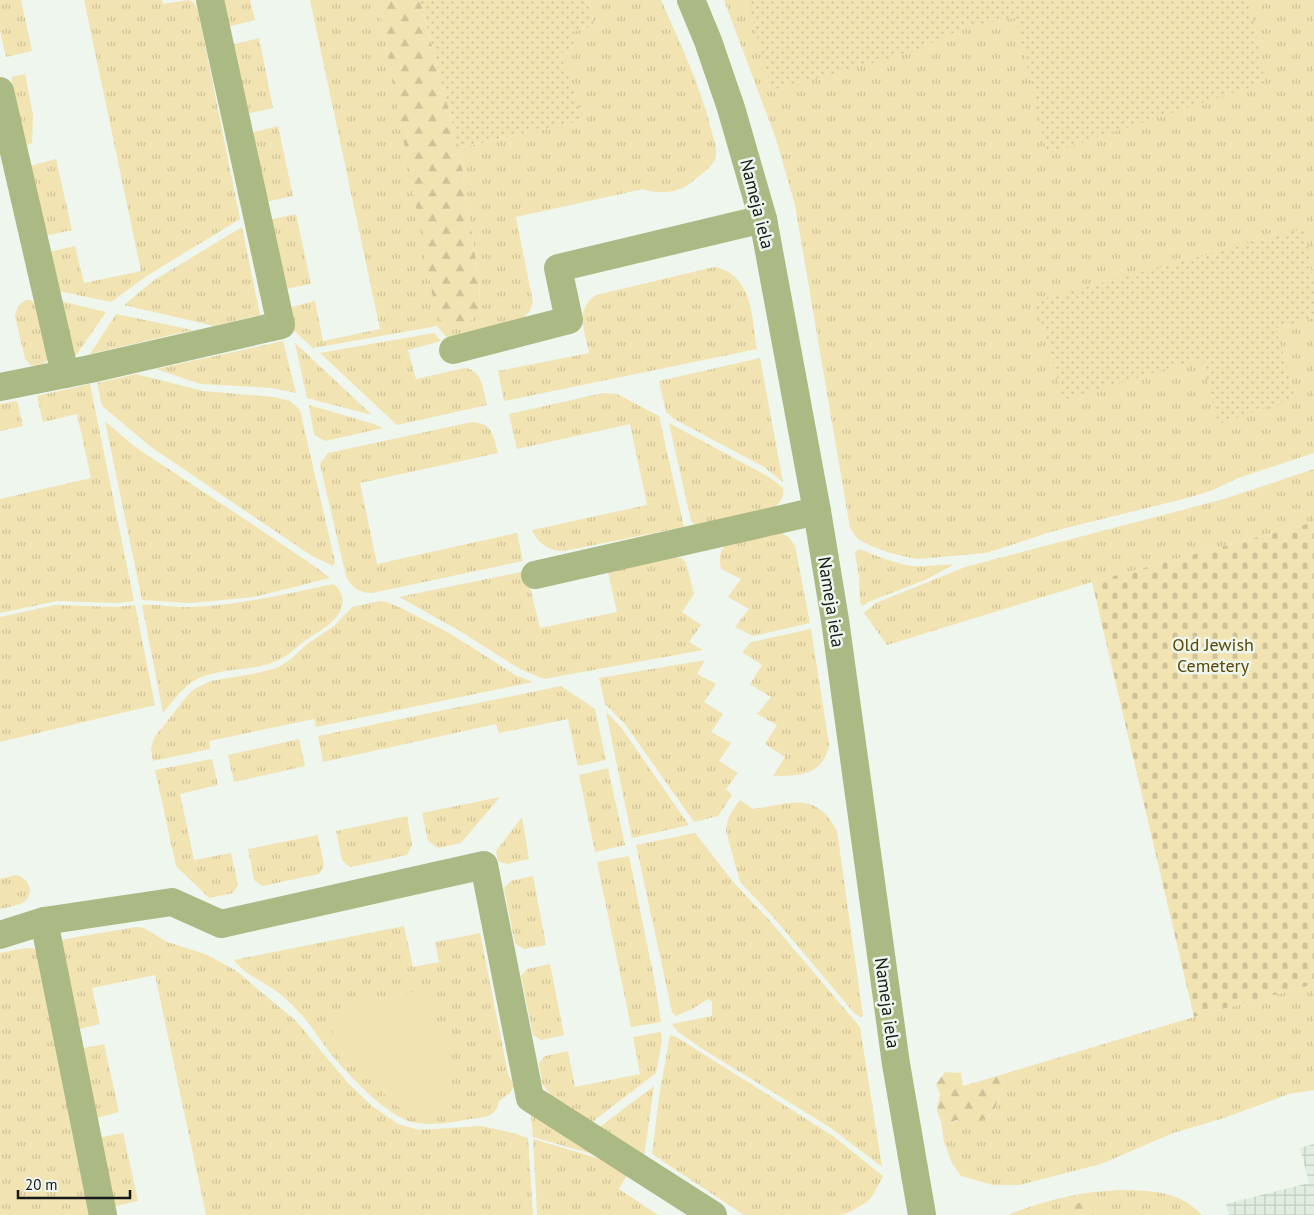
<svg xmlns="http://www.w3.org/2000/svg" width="1314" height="1215" font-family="'PT Sans',sans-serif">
	<defs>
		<pattern id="industrial-grid" width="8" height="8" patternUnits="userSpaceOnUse" patternTransform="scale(1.25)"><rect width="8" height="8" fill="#dfeee0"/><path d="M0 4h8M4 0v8" fill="none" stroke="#bfccbf"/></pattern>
		<pattern id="grass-tufts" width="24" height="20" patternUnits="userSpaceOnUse" patternTransform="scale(1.25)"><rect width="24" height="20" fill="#f2e3b2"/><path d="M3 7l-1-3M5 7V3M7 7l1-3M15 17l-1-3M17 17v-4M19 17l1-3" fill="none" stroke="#cfc298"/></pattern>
		<pattern id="forest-firs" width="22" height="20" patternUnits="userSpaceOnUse" patternTransform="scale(1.25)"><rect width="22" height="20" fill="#f2e3b2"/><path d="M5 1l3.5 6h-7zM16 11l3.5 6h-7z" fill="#cfc298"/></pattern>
		<pattern id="cemetery-stones" width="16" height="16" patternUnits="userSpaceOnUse" patternTransform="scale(1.25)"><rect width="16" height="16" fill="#f2e3b2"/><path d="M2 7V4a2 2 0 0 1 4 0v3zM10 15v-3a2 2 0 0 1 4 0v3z" fill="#cfc298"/></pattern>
		<pattern id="garden-dots" width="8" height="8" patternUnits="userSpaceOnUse" patternTransform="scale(1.25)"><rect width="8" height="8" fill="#f2e3b2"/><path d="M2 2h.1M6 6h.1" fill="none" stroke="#cfc298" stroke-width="1.8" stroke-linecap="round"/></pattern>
	</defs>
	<rect width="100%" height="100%" fill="#eef6ee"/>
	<!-- industrial -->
	<polygon fill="url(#industrial-grid)" points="1314,1144 1314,1215 1229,1215 1226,1204 1309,1183 1300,1148"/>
	<!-- grass -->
	<g fill="url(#grass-tufts)">
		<polygon points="0,0 21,0 32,51 6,57 0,31"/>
		<path d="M 84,0 L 162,0 L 163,4 L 188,0 C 194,1 196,6 198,10 L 240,219 L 148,275 L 111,302 L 58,291 L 49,252 L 75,246 L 84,283 L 141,271 Z"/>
		<polygon points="221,0 250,0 255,20 227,27"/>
		<path d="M 310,0 L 374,0 L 382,24 L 403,133 L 471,321 L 479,307 L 480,287 L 459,148 L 583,120 L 560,53 L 571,32 L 594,26 L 589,0 L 661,0 C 680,43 701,87 712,133 C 714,140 717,148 716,156 C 714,166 701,174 693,181 C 680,193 660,195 643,189 L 516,217 L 533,302 L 530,311 L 522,319 L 448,339 L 437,326 L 313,348 L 292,329 L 288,308 L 315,301 L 323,341 L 380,329 Z"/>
		<polygon points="724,0 1314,0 1314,453 1238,478 1213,490 1191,497 1054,531 986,553 917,559 890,553 869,545 858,539 850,528 795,205 776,139"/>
		<polygon points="259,38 273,108 246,114 231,45"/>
		<polygon points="25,74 33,115 32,143 26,145 11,77"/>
		<polygon points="278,126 293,196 265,202 250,133"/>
		<polygon points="56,159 72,230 45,236 30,166"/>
		<polygon points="296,214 311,284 284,289 268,220"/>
		<polygon points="242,227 260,315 214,326 124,305 153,281"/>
		<path d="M 714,267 C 753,274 752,318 757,349 L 504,401 L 498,371 L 589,353 C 585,331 574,310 596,295 Z"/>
		<path d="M 26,300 L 30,300 L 38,306 L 49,357 C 45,364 39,368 31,365 L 25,359 L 15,316 L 18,306 Z"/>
		<polygon points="60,301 106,312 75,357"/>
		<polygon points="116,314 193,330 90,354"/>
		<path d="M 434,333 L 441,341 L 408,350 L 416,379 L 464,368 C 483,370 483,389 487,405 L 397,425 L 320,353 Z"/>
		<polygon points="283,341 296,393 273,388 201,384 156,369"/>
		<polygon points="295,343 372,415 307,398"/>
		<polygon points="760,358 783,482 764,467 674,419 666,412 659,381"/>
		<polygon points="136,374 203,391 274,397 290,401 300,410 335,562 333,566 312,556 151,447 102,406 97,383"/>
		<polygon points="90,384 134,601 117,603 57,601 0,613 0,499 91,478 77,414 43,422 37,396"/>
		<path d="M 603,393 L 617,394 L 659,416 L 684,527 L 564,551 C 549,551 538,544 532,530 L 647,505 L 630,424 L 517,449 L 509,414 Z"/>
		<polygon points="17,401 23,426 0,431 0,404"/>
		<polygon points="309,405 374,424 383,428 325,441 314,435"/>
		<polygon points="105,421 135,447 240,516 317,568 330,578 254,597 191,603 142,600"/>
		<path d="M 472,422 C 493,423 493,435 498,453 L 360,483 L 377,564 L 517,533 L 523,561 L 372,593 C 359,593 351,587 346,576 L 320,464 L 328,453 Z"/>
		<path d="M 669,423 L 769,477 L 783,488 C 785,497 779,504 772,509 L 695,525 L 691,521 Z"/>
		<polygon points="1314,469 1314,522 1092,582 887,645 864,613 876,603 965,567 1224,499"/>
		<path d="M 780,532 L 789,537 L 795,546 L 810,623 L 753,636 L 735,627 L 749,609 L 728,597 L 741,579 L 721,569 C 719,558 719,552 727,543 Z"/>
		<path d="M 859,549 C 876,555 894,564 913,566 C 926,567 940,564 953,565 L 925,580 L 868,602 L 863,606 L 860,603 L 859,577 L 855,553 Z"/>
		<polygon points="670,556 681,558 686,563 694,594 682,612 701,625 689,642 703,650 544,679 520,669 460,631 399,597 526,571 540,628 617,612 608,572"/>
		<path d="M 333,584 C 338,587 340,591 342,596 C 347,618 320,630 306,640 C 295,648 287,657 274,662 C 250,671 222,668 199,678 C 184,685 174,700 163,713 L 142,605 C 159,604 175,608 192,607 C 240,605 287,594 333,584 Z"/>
		<polygon points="379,601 387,602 401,608 451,634 515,675 533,682 316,727 314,719 209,741 210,749 153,761 151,749 154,738 187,696 194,689 211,681 258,673 279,667 291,659 307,644 334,626 352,607"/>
		<polygon points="55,605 116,607 135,605 155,705 0,742 0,617"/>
		<path d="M 811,629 L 829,744 C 824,776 799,776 773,776 L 785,757 L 765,744 L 777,725 L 757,714 L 771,697 L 750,684 L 762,665 L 742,652 L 751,642 Z"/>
		<polygon points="705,660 697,674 716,684 704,702 723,714 711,732 731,743 719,761 738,773 726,789 732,795 718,816 694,822 625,724 605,704 599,678"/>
		<polygon points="561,686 595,709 606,760 578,766 568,719 499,733 496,724 323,762 318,736"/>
		<polygon points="606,712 620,726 689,825 632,838"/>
		<polygon points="299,739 305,766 234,782 228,755"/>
		<polygon points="212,759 218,785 180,794 194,860 231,853 238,885 233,893 209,898 176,866 155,770"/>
		<polygon points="608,768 625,845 595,852 579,775"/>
		<polygon points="500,797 461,843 438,848 428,841 422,813"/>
		<path d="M 740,800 L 753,809 C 791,804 815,790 837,831 L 863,1016 L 861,1017 L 855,1014 L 774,918 L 740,882 L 726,831 C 727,818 732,810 740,800 Z"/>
		<polygon points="407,816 412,845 407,855 350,867 342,860 336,831"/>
		<polygon points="522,817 529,859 507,864 498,861 496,851"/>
		<polygon points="695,833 735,884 770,921 860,1027 882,1167 831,1128 704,1050 678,1032 672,1024 712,1016 712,1002 708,999 692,1009 676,1016 672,1012 636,845"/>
		<polygon points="318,835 324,865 319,874 262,886 254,880 248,849"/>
		<polygon points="629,856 655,983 661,1022 631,1027 597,862"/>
		<path d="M 15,875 C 28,876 36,893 24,902 C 18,906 7,907 0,909 L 0,879 Z"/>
		<polygon points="533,876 546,945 524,949 515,944 504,888 511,881"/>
		<path d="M 404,926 L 413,967 L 439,962 L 435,942 L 480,933 L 508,1074 L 514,1086 L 510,1093 L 499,1101 C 496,1118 484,1117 470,1119 C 453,1122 435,1126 417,1123 C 390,1120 352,1078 334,1058 C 321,1042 311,1024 297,1010 C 291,1004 286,998 280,994 C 265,982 246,976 234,960 Z"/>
		<polygon points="136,927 144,928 167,942 205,954 235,970 296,1021 348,1083 372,1106 398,1124 419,1130 481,1126 513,1133 528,1138 533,1215 206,1215 155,975 92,988 100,1024 75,1030 61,941 65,939"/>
		<polygon points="26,948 36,949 94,1215 0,1215 0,953"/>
		<polygon points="550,964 564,1035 541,1040 533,1035 521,976 527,969"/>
		<path d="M 1314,984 L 1314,1090 L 1289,1094 L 1224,1118 L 1173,1133 L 1101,1164 L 1019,1185 L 993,1185 L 961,1176 L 952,1163 L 944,1142 L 941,1122 L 950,1124 C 963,1115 984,1126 994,1111 C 997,1107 1000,1091 1003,1085 L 997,1076 L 1194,1017 Z"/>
		<polygon points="661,1032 662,1041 656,1073 591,1123 553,1098 542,1083 539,1063 545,1056 568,1051 575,1087 640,1074 633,1037"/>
		<polygon points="670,1035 678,1038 833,1136 883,1176 873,1195 867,1202 850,1212 839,1215 744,1215 652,1154 659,1097"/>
		<polygon points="104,1044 119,1112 93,1119 79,1049"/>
		<polygon points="654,1086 644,1157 598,1128"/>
		<polygon points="531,1113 599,1156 533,1137"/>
		<polygon points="123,1133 138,1201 112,1207 97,1138"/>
		<polygon points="533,1139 607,1161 627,1175 619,1189 658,1215 537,1215"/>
		<path d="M 1120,1190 C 1152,1191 1178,1190 1202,1215 L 1008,1215 C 1045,1200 1079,1192 1120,1190 Z"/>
	</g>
	<!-- forest -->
	<g fill="url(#forest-firs)">
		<path d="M 374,0 L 420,0 L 459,148 L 480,287 C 479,293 480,301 479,307 C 475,321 455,335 443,322 C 439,319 437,313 435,309 L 382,24 Z"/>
		<polygon points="945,1072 961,1073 963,1086 997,1076 1003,1085 994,1111 984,1119 969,1124 956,1120 950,1124 941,1122 937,1110 940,1094 936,1084"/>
		<polygon points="1076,1203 1097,1203 1104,1211 1103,1215 1069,1215 1069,1207"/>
	</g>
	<!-- cemetery -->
	<polygon fill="url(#cemetery-stones)" points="1314,522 1314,984 1194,1017 1092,582"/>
	<!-- park -->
	<path fill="#f2e3b2" d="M 430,988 L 440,1041 L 449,1040 L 454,1068 L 445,1071 L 451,1103 L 443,1113 C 435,1114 426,1117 419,1116 C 397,1114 378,1084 361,1070 C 355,1065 348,1063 340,1060 L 328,1011 Z"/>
	<!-- garden -->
	<g fill="url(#garden-dots)">
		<polygon points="420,0 589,0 594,26 571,32 575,49 560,53 584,120 459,148"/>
		<polygon points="747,0 1249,0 1265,82 1047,154 1016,18 968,26 910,53 772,90"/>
		<polygon points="1305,228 1314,286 1314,318 1276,328 1295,398 1218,424 1202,358 1064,400 1035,301"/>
	</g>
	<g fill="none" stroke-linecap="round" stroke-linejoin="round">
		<!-- minor -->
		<g stroke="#abb984" stroke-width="28">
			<polyline points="0,91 65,374"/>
			<polyline points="453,350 569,320 558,268 763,219"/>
			<polyline points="0,387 90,369 281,325 210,0"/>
			<polyline points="535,575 817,511"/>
			<polyline points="44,921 103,1215"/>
			<polyline points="0,935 44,921 172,902 221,924 484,865 530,1098 713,1215"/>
		</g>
		<!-- tertiary -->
		<polyline stroke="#abb984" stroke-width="28" points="691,0 708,41 731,108 763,219 817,511 835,620 896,1064 922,1215"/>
	</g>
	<g text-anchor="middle" stroke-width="5" stroke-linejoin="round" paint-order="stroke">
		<!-- street labels -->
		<g font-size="18" fill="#161917" stroke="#eef6ee">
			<text transform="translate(757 204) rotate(76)" y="6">Nameja iela</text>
			<text transform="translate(831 602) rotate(81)" y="6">Nameja iela</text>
			<text transform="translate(887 1003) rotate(82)" y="6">Nameja iela</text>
		</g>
		<!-- park labels -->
		<g font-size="18" fill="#594906" stroke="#eef6ee">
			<text x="1213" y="651">Old Jewish<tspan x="1213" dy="21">Cemetery</tspan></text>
		</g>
	</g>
	<!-- scale -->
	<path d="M18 1190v8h112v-8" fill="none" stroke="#161917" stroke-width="2.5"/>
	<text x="25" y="1190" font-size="15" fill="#161917" stroke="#eef6ee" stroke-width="4" paint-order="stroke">20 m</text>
</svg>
